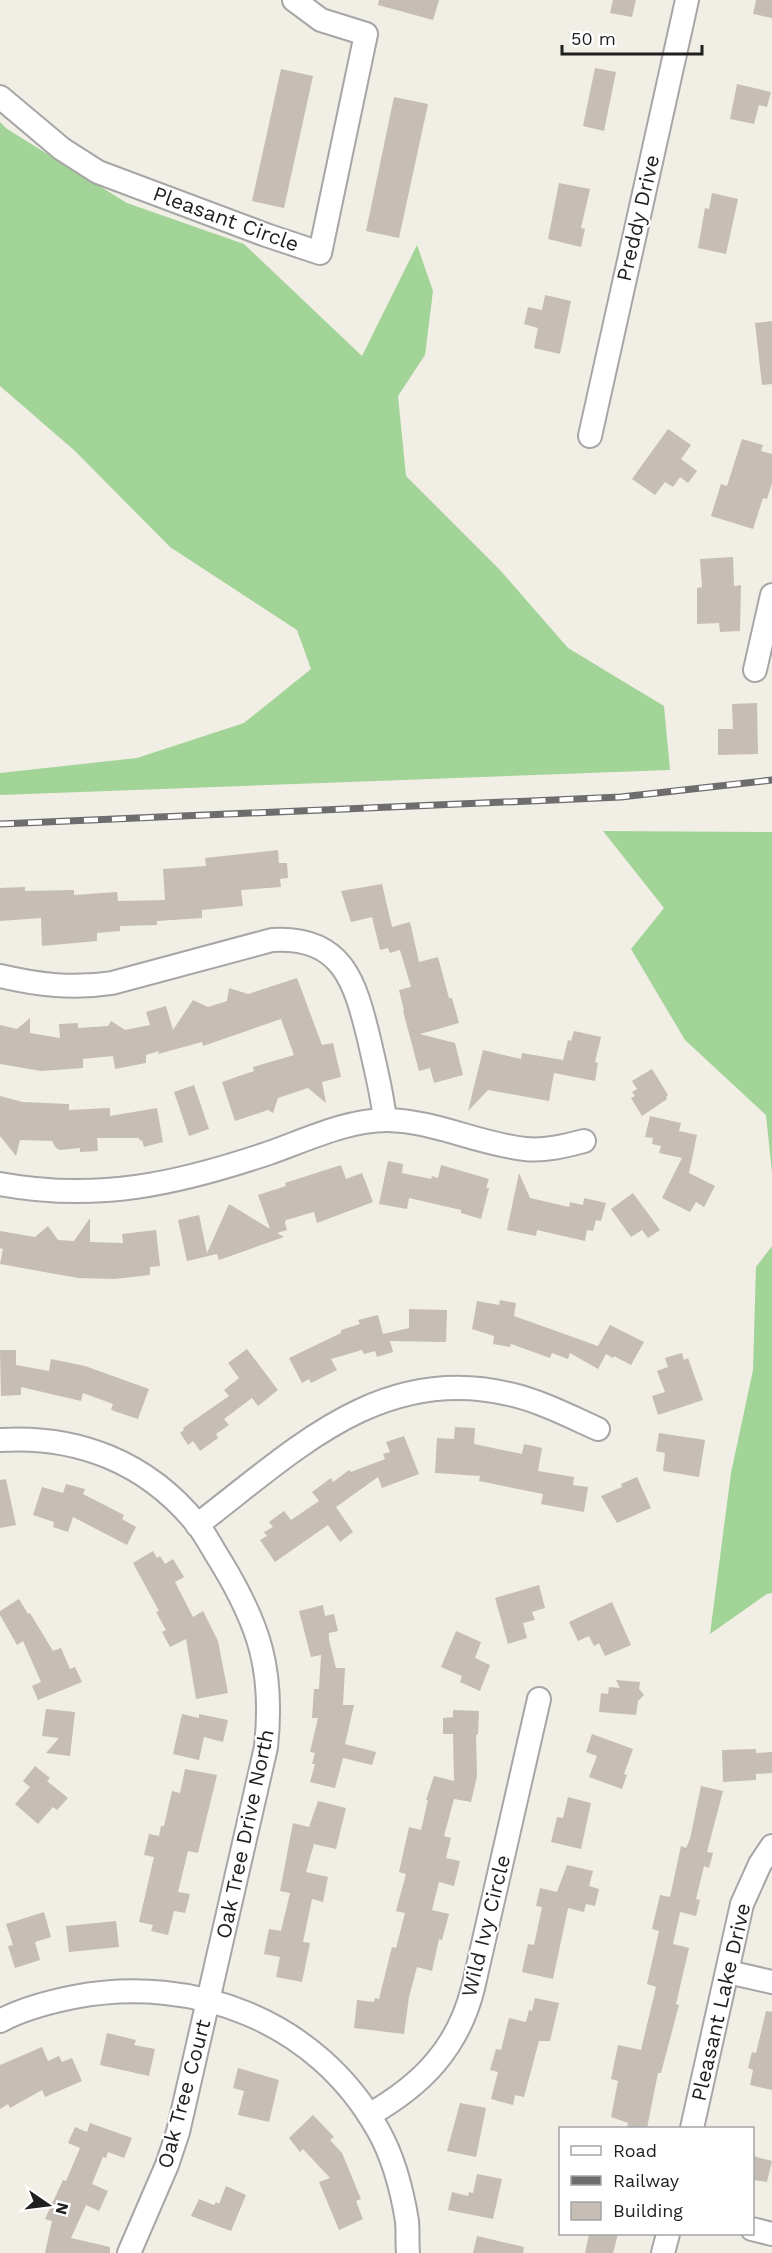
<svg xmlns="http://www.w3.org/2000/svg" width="772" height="2253" font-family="'Work Sans',sans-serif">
	<rect width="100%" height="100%" fill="#f1eee5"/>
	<!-- forest -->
	<g fill="#a2d397">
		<polygon points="0,122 7,129 127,203 244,244 362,356 417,245 433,291 425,355 398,396 406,476 500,570 568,648 664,706 670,770 0,795 0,773 137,758 244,723 311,669 297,630 170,547 75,451 0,386"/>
		<polygon points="603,831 772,832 772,1172 766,1115 685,1040 631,949 664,908"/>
		<polygon points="772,1246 772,1593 767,1594 710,1634 731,1473 753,1370 756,1267"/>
	</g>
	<!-- building -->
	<g fill="#c6bdb4">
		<polygon points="379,0 439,0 433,20 378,5"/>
		<polygon points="613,0 636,0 632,17 610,13"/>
		<polygon points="756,0 772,0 772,18 753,14"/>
		<polygon points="595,68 616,72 604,131 583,126"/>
		<polygon points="281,69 313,76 284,208 252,201"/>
		<polygon points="737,84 771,92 767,107 759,105 754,124 730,119"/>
		<polygon points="394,97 428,104 399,238 366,231"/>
		<polygon points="559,183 590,189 581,228 585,229 581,247 548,239"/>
		<polygon points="712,193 738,199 726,254 698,248 705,208 709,209"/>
		<polygon points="545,295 571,301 560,354 534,348 538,328 524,324 528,307 542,310"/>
		<polygon points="772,321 772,384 762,385 755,323"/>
		<polygon points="668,429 691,445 681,459 697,471 688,483 680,477 673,487 665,482 655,495 632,479"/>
		<polygon points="742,439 763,445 761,451 772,454 772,483 767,499 763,498 753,529 711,516 721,484 727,486"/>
		<polygon points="733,557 734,586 741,585 740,631 720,632 719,623 697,624 697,588 702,587 700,559"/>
		<polygon points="757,703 758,754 718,755 718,729 733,729 732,704"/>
		<polygon points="278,850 279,863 287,863 288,878 280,879 281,887 241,890 243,906 202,910 202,918 157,921 157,925 120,926 120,931 97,933 97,941 42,946 41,918 0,921 0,888 25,887 25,891 74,890 74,895 117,892 118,901 165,900 163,869 206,866 205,858"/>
		<polygon points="382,884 392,927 410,922 419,962 438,957 449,998 452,998 459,1023 420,1034 455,1043 463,1075 434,1083 430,1068 419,1071 403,1011 404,1011 399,990 411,987 400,950 390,953 388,948 380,950 372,917 351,922 341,891"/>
		<polygon points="297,978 322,1045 333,1043 341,1077 322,1082 326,1103 308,1088 278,1098 273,1113 268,1110 235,1121 222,1082 254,1071 253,1067 294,1055 281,1019 203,1046 202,1042 158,1054 159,1051 146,1055 146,1063 115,1069 113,1056 83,1059 83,1068 41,1071 0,1064 0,1025 17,1029 30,1018 30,1033 60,1038 59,1024 78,1023 78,1028 108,1026 111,1021 125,1030 150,1025 146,1012 166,1006 173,1030 193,1000 208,1007 227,1001 229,988 248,994"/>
		<polygon points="574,1031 601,1037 595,1062 598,1063 595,1081 554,1073 549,1101 488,1090 468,1111 483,1050 521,1059 522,1053 563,1060 568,1040 571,1041"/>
		<polygon points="652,1069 668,1095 666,1097 667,1099 642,1116 631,1098 635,1096 632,1092 637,1089 632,1081"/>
		<polygon points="194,1085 209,1129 189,1136 174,1092"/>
		<polygon points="0,1096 23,1102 69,1104 69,1110 110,1108 110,1116 157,1108 163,1142 144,1147 142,1140 140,1141 139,1138 97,1138 98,1151 80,1152 80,1148 60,1150 56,1148 52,1141 20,1140 16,1156 0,1136"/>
		<polygon points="650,1116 681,1123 679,1131 697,1135 689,1173 715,1186 704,1207 696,1202 690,1212 662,1198 682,1158 659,1153 661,1146 652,1144 653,1138 645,1137"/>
		<polygon points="388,1161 403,1164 402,1173 431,1179 432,1176 438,1178 441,1165 489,1179 486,1188 489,1188 481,1219 461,1213 461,1210 409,1198 407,1209 379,1204"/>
		<polygon points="341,1165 346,1179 362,1173 373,1202 317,1223 314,1212 286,1220 285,1223 287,1230 277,1233 284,1237 219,1260 217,1254 187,1261 178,1220 199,1215 207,1253 229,1204 270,1229 258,1195 286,1186 285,1183"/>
		<polygon points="519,1173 530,1198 569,1207 570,1202 583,1205 584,1198 606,1203 601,1221 596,1220 593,1231 587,1230 585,1241 537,1230 536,1236 507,1230"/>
		<polygon points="633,1193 660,1230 648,1238 642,1230 631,1237 611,1209"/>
		<polygon points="90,1218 90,1242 123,1243 122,1234 156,1230 160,1266 150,1267 150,1275 114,1279 78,1278 0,1264 3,1249 0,1248 0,1231 35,1237 48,1226 58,1240 74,1241"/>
		<polygon points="500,1300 516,1303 514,1316 598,1346 610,1325 644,1342 631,1365 614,1356 613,1358 606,1354 598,1369 570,1353 568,1359 552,1353 550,1358 511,1344 510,1347 493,1344 494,1336 472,1329 477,1301 499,1305"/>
		<polygon points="409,1309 447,1310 446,1342 390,1341 393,1352 377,1357 375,1351 364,1354 362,1350 331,1359 337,1370 311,1383 309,1379 302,1383 289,1358 341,1333 341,1330 360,1324 358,1320 378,1315 383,1334 409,1328"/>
		<polygon points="247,1349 278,1390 258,1406 252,1398 224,1419 229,1425 216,1434 218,1438 200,1451 193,1441 188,1445 180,1433 184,1430 183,1428 229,1396 224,1390 239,1378 228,1363"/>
		<polygon points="0,1350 16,1350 16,1365 49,1371 51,1359 85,1366 149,1389 138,1419 111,1410 113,1404 83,1393 81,1401 21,1387 21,1395 1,1396"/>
		<polygon points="682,1353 684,1360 688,1358 703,1400 658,1415 652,1396 665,1392 657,1371 668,1367 665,1358"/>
		<polygon points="455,1427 475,1428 474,1444 522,1454 524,1444 542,1448 538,1471 574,1477 573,1485 588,1487 584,1512 541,1504 543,1494 479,1481 480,1476 435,1473 437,1438 454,1439"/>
		<polygon points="659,1433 705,1440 699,1477 663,1471 665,1453 656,1451"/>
		<polygon points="404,1436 419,1474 382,1488 378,1477 336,1507 353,1532 340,1542 328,1525 275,1562 260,1540 267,1536 264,1532 273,1527 269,1522 284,1511 291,1520 319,1501 312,1492 331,1478 333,1482 349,1470 351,1472 385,1459 383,1454 390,1452 386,1442"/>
		<polygon points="637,1477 651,1508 617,1523 601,1496 622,1487 621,1484"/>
		<polygon points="6,1479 16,1525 0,1528 0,1480"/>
		<polygon points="66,1484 85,1489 83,1494 124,1515 122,1519 136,1527 127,1545 73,1517 68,1532 53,1527 54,1522 33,1515 42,1487 63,1493"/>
		<polygon points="153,1551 157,1558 160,1556 165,1564 173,1559 184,1577 175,1582 193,1617 203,1611 218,1641 228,1693 196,1699 186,1639 170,1647 162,1632 166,1630 156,1612 159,1611 133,1563"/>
		<polygon points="539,1585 545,1608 532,1612 535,1620 523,1623 527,1638 508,1644 495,1598"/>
		<polygon points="19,1599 28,1614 30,1613 53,1651 61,1648 70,1669 75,1667 82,1682 38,1700 32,1686 41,1682 23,1641 17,1645 0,1615 0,1611"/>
		<polygon points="612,1602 631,1645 605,1656 599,1643 594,1646 589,1636 578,1641 569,1622"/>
		<polygon points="323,1605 325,1616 334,1614 338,1631 329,1633 329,1640 336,1668 345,1668 343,1705 354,1705 345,1744 376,1752 372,1765 343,1758 335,1788 310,1782 315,1764 312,1764 315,1753 310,1752 318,1718 312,1718 314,1689 319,1689 321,1655 311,1657 299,1611"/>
		<polygon points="456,1631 481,1642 475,1658 490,1665 480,1691 460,1682 462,1676 441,1667"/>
		<polygon points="616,1680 640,1682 639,1689 644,1695 638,1701 636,1715 599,1712 601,1693 608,1694 609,1687 620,1688"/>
		<polygon points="46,1709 75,1712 70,1756 46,1753 59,1738 42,1736"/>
		<polygon points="453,1710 479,1711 478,1734 476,1735 477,1776 471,1802 454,1799 444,1836 451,1838 446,1858 460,1861 454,1886 439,1882 432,1910 449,1914 442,1940 439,1939 432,1971 417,1967 409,1997 404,2034 354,2028 357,2000 374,2002 375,1998 379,1999 392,1947 396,1948 405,1913 396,1911 406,1874 399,1872 409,1827 421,1830 428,1800 426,1800 434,1776 454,1781 453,1734 443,1734 443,1718 453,1717"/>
		<polygon points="182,1714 199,1718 199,1714 228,1720 223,1742 204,1737 199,1760 173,1754"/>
		<polygon points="592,1734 633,1749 624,1774 627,1775 622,1789 589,1777 597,1756 586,1752"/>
		<polygon points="756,1749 756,1753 772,1752 772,1773 756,1774 756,1780 723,1782 722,1750"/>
		<polygon points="35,1766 50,1778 47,1781 68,1798 57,1810 53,1807 38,1824 15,1804 30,1787 23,1781"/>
		<polygon points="185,1769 217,1775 198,1853 188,1851 178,1892 190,1894 185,1913 174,1911 168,1935 151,1931 153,1925 139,1922 154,1857 144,1855 149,1834 159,1836 161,1826 164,1826 172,1791 180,1793"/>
		<polygon points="701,1786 723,1791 707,1852 713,1853 709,1868 704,1866 696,1899 700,1900 696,1916 680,1912 673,1944 689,1948 676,2004 679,2005 661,2073 658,2073 647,2128 627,2128 628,2123 611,2117 618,2081 611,2079 618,2045 641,2050 656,1987 647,1984 659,1931 652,1929 660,1895 670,1897 681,1846 686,1848 690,1839"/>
		<polygon points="568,1797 591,1803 581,1849 551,1842 557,1817 563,1818"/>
		<polygon points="318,1801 346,1808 336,1849 314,1844 306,1872 328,1877 323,1902 312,1899 303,1942 310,1943 302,1982 276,1977 280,1957 264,1954 269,1929 281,1931 290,1893 280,1891 293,1823 309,1827"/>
		<polygon points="567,1865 593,1871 589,1886 599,1889 595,1906 586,1904 584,1912 568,1908 553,1979 522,1972 528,1944 534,1945 542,1907 536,1906 540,1888 557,1892"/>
		<polygon points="44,1912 51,1937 35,1942 40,1960 15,1968 8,1946 13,1945 6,1924"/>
		<polygon points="116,1921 119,1947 69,1952 66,1926"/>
		<polygon points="535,1998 559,2003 550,2041 539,2041 524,2097 515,2095 513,2105 491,2099 498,2072 490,2070 496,2049 501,2050 509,2018 526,2022 529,2010 532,2011"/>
		<polygon points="766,2011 772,2012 772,2090 750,2085 753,2070 748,2068 752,2052 756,2053"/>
		<polygon points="107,2033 136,2040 134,2045 155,2049 149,2076 100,2065"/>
		<polygon points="42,2047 48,2061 59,2056 62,2062 72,2058 82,2081 45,2097 42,2090 10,2108 8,2104 0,2109 0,2065"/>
		<polygon points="238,2068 279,2080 269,2122 238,2115 244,2091 233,2088"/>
		<polygon points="460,2103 486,2108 476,2157 447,2151"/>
		<polygon points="313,2115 334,2137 330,2140 342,2153 361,2199 356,2201 363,2219 339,2230 319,2182 330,2178 303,2149 300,2152 289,2138"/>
		<polygon points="90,2123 132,2138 124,2158 108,2152 106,2158 103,2157 92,2184 108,2191 99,2211 86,2205 71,2238 110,2247 110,2253 45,2253 52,2221 45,2219 63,2180 66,2181 80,2148 68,2143 75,2127 87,2132"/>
		<polygon points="753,2156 772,2161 767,2182 753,2180"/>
		<polygon points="477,2174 502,2179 493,2219 448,2210 452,2192 468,2196 469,2192 473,2193"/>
		<polygon points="226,2186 246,2195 231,2231 191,2216 199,2199 214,2205 216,2202 219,2204"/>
		<polygon points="589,2234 618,2234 613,2253 585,2253"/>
		<polygon points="477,2236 524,2247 523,2253 473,2253"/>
	</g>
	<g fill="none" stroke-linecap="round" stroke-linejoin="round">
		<defs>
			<g id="minor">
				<polyline points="0,97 62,149 98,172 266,235 320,253 366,34 321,20 294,0"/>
				<polyline points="590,436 687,0"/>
				<polyline points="755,670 772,595"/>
				<path d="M 0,976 C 38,985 73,989 112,983 L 272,940 C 343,936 355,982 369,1039 C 375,1066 382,1092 385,1120"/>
				<path d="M 0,1184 C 97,1202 177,1184 269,1153 C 306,1140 347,1120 387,1120 C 435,1121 479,1144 525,1149 C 545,1151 565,1146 584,1141"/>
				<path d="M 0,1440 C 77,1435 147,1462 197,1524 C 206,1535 213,1550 221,1562 C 260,1626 274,1671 266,1747 L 178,2132 L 167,2165 L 129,2253"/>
				<path d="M 197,1525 C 292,1453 379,1363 509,1394 C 540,1401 569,1416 598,1429"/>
				<polyline points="728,1972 772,1982"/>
				<path d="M 0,2021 C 22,2009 49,2002 74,1997 C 194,1974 317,2021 378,2130 C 394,2158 402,2190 407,2221 C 408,2232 407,2242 408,2253"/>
				<path d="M 369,2115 C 422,2085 458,2048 473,1988 L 539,1699"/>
				<polyline points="692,2128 742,1904 760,1864 772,1846"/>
				<polyline points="752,2229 772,2234"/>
				<polyline points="663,2253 668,2234"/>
			</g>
		</defs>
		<!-- minor casing -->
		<use href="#minor" stroke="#a6a6a6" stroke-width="26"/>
		<!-- minor -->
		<use href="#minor" stroke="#fff" stroke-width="22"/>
		<defs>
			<polyline id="rail" points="0,824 621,797 772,780"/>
		</defs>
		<!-- rail casing -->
		<use href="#rail" stroke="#6d6d6d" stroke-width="7"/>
		<!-- rail -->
		<use href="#rail" stroke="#fff" stroke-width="4.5" stroke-dasharray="14" stroke-linecap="butt"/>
	</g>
	<g text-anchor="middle" stroke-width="4.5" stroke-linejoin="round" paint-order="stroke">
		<!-- street labels -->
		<g font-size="21" fill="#1f1f1f" stroke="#fff">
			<text transform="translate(638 218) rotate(-77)" y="7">Preddy Drive</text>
			<text transform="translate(226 219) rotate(20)" y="7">Pleasant Circle</text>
			<text transform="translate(245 1834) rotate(-78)" y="7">Oak Tree Drive North</text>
			<text transform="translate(486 1926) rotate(-76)" y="7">Wild Ivy Circle</text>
			<text transform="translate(721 2002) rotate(-77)" y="7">Pleasant Lake Drive</text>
			<text transform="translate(184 2094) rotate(-75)" y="7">Oak Tree Court</text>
		</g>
	</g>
	<!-- legend -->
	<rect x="559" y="2127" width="195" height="108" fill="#ffffff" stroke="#a5a5a5" stroke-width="1.5"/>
	<rect x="571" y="2146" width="30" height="9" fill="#ffffff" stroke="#a5a5a5" stroke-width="1.5"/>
	<text x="613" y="2157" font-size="18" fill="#1f1f1f">Road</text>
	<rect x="571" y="2176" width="30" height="9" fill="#6d6d6d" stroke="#a5a5a5" stroke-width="1.5"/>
	<text x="613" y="2187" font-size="18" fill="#1f1f1f">Railway</text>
	<rect x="571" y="2202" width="30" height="18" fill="#c6bdb4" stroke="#a5a5a5" stroke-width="1.5"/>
	<text x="613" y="2217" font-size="18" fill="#1f1f1f">Building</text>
	<!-- north arrow -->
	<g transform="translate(48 2205) rotate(104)" stroke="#ffffff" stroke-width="4.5" paint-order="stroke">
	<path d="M0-4.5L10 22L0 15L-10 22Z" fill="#1f1f1f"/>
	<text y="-9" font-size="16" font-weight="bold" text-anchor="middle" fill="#1f1f1f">N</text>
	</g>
	<!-- scale -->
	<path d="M562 45v9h140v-9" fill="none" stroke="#1f1f1f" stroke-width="3"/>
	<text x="571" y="45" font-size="18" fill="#1f1f1f" stroke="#ffffff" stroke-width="4.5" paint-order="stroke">50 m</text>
</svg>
